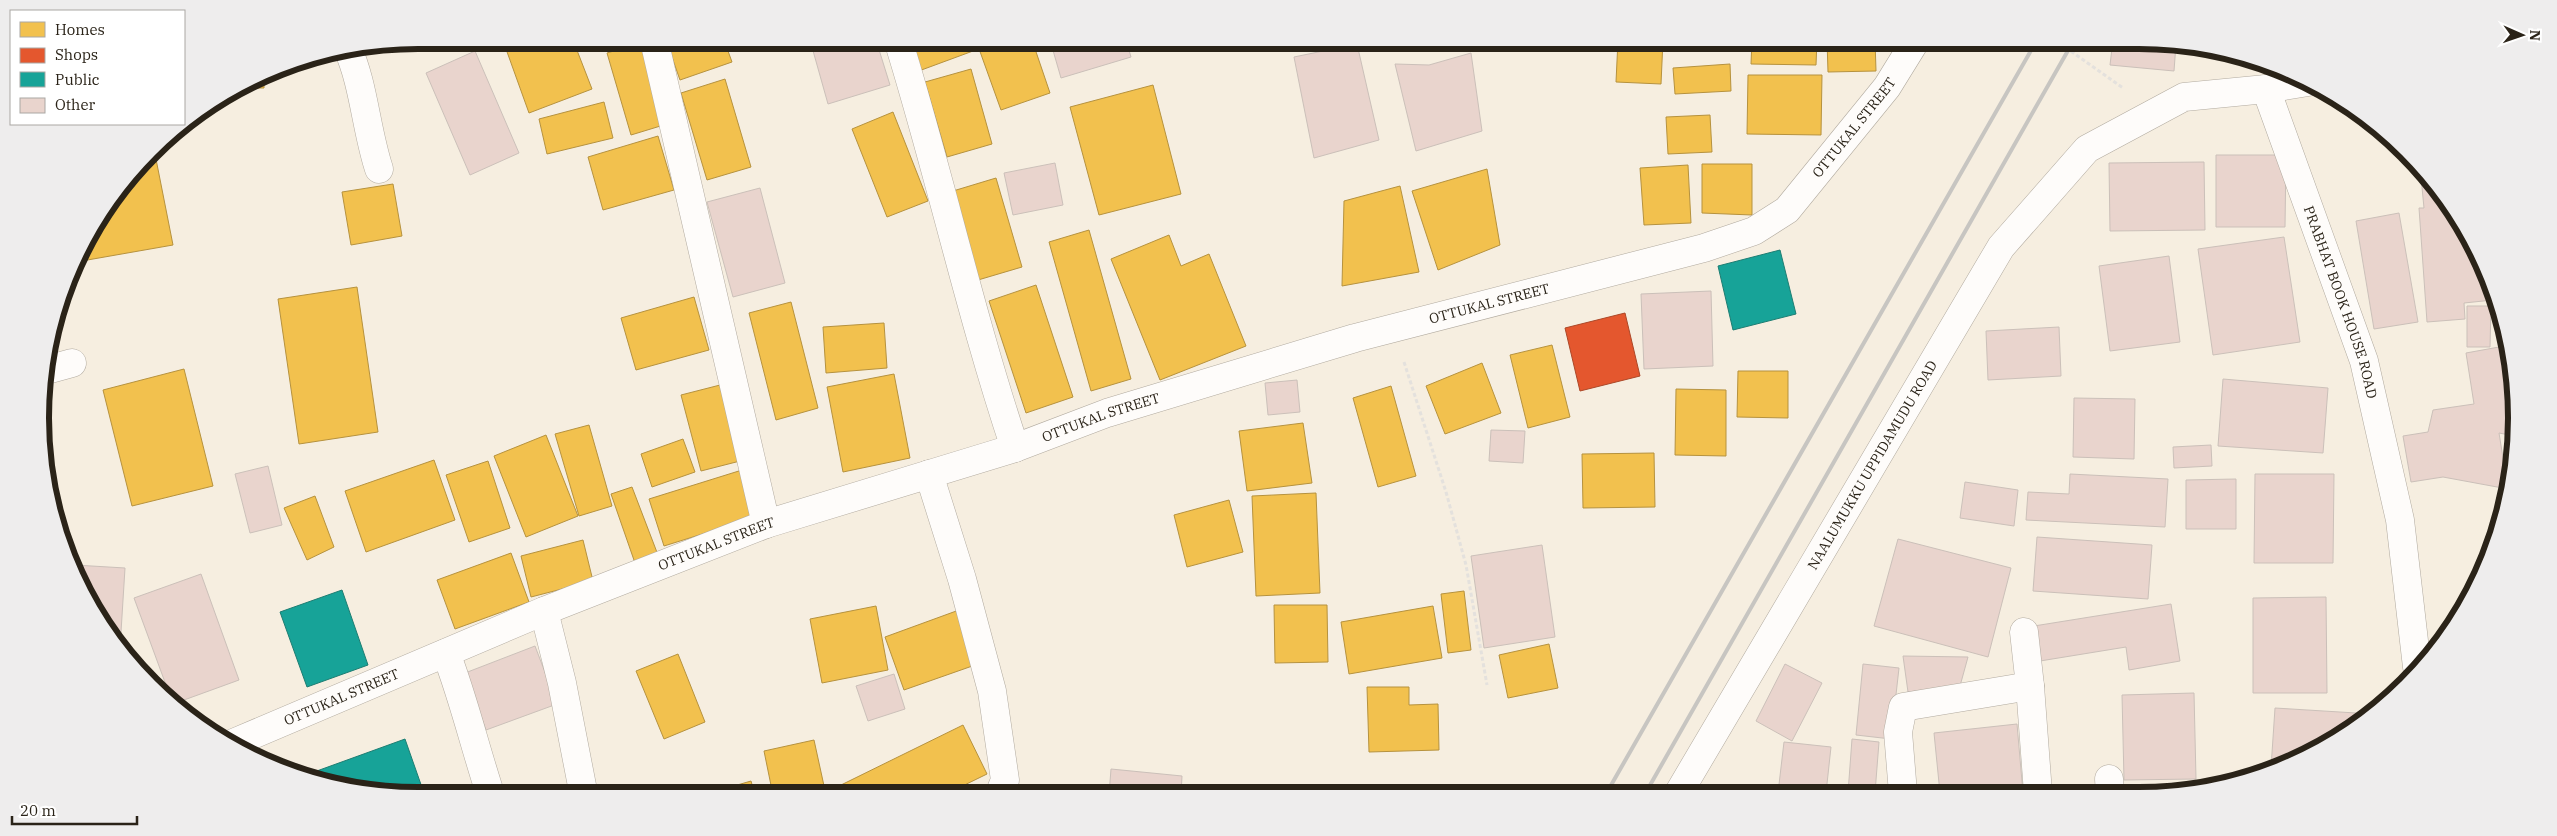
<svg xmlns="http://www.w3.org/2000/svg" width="2557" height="836" font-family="'IBM Plex Serif',serif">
	<rect width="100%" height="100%" fill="#f6eee0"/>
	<!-- homes -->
	<g fill="#f2c14e" stroke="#b6923e">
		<polygon points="531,40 573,40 592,89 529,113 506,49"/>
		<polygon points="666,40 724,40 732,62 680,80"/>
		<polygon points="905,40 969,40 973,51 916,72"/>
		<polygon points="994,40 1032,40 1050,93 1001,110 978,46"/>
		<polygon points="1618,40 1663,40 1661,84 1616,82"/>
		<polygon points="1752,40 1817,40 1816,65 1751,64"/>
		<polygon points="1827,40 1875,40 1876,71 1828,72"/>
		<polygon points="644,42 667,124 631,135 607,53"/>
		<polygon points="1730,64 1731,91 1675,94 1673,68"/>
		<polygon points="971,69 992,144 947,157 925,82"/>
		<polygon points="264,74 264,88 243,88"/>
		<polygon points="1748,75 1822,75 1821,135 1747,134"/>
		<polygon points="725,79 751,167 707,180 681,93"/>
		<polygon points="1153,85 1181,194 1099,215 1070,107"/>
		<polygon points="604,102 613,138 547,154 539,119"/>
		<polygon points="893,112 928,201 887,217 852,129"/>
		<polygon points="1710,115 1712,152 1668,154 1666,117"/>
		<polygon points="658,136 674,190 603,210 588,157"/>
		<polygon points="154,149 173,245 76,262 79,251 118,188"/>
		<polygon points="1702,164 1752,164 1752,215 1702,213"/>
		<polygon points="1688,165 1691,223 1644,225 1640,168"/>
		<polygon points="1487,169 1500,245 1438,270 1412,191"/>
		<polygon points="996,178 1022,267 978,280 953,191"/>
		<polygon points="393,184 402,236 351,245 342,192"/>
		<polygon points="1400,186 1419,272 1342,286 1344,201"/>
		<polygon points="1089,230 1131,379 1091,391 1049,242"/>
		<polygon points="1169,235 1181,266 1209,254 1246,346 1160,380 1111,259"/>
		<polygon points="1036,285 1073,397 1026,413 989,301"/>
		<polygon points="357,287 378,432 299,444 278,299"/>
		<polygon points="694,297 709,350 636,370 621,318"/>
		<polygon points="791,302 818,408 776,420 749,313"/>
		<polygon points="884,323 887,368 826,373 823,327"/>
		<polygon points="53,337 55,362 45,363"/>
		<polygon points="1552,345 1570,417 1528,428 1510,355"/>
		<polygon points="1482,363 1501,413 1445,434 1426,386"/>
		<polygon points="184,369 213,486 132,506 103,390"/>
		<polygon points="1738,371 1788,371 1788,418 1737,417"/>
		<polygon points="894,374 910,458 843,472 827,387"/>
		<polygon points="724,384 744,460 701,471 681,395"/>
		<polygon points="1391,386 1416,476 1378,487 1353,398"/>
		<polygon points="1676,389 1726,390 1726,456 1675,455"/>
		<polygon points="1303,423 1312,483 1247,491 1239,431"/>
		<polygon points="41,425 48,457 43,458 41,443"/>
		<polygon points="589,425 612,506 579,516 555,434"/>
		<polygon points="546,435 578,516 526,537 494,456"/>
		<polygon points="683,439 695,472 652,487 641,454"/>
		<polygon points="1654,453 1655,507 1583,508 1582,454"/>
		<polygon points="434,460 455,520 366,552 345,491"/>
		<polygon points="488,461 510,528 469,542 446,475"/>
		<polygon points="742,470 757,517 664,546 649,499"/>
		<polygon points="632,487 658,555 635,563 611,494"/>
		<polygon points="1316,493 1320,593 1256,596 1252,496"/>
		<polygon points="315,496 334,547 307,560 284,508"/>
		<polygon points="1229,500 1243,552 1187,567 1174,515"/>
		<polygon points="583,540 593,581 531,597 521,556"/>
		<polygon points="511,553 529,602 455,629 437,580"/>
		<polygon points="1464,591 1471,650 1448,653 1441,594"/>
		<polygon points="1274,605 1327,605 1328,662 1275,663"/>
		<polygon points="876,606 888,670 822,683 810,619"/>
		<polygon points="1433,606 1442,658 1349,674 1341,622"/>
		<polygon points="959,610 978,664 904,690 885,637"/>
		<polygon points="1549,644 1558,688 1508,698 1499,655"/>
		<polygon points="678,654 705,722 664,739 636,671"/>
		<polygon points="1367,687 1409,687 1409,705 1438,704 1439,750 1369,752"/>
		<polygon points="963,725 987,774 944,795 846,795 841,785"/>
		<polygon points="814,740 826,795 773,795 764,751"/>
		<polygon points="751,781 755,795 703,795"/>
	</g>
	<!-- shops -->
	<polygon fill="#e4572e" stroke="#ac4727" points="1625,313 1640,376 1580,391 1565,328"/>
	<!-- public -->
	<g fill="#17a398" stroke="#1d7d72">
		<polygon points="1780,250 1796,314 1733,330 1718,266"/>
		<polygon points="342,590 368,665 307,687 280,612"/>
		<polygon points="405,739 425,796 344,789 303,776"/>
	</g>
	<!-- building -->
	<g fill="#e9d4cd" stroke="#cbc0b9">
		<polygon points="810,40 876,40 890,85 828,104"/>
		<polygon points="1050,40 1126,40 1131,57 1061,78"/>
		<polygon points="1385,40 1448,40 1386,48"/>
		<polygon points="2113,40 2176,44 2174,71 2110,65"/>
		<polygon points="1357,44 1379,140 1314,158 1294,57"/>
		<polygon points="475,51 519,153 470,175 426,73"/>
		<polygon points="1471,53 1482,131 1416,151 1395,64 1429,65"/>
		<polygon points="2216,155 2286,155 2285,227 2216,227"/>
		<polygon points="2204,162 2205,230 2110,231 2109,163"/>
		<polygon points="1055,163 1063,205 1013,215 1004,173"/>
		<polygon points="2427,176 2453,208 2488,274 2505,327 2495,328 2493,300 2464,303 2465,319 2427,322 2419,208 2424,208 2421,177"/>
		<polygon points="760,188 785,283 733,297 707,202"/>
		<polygon points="2399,213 2418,322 2374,329 2356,221"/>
		<polygon points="2284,237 2300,342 2213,355 2198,249"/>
		<polygon points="2169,256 2180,342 2110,351 2099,266"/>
		<polygon points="1711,291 1713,366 1644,369 1641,294"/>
		<polygon points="2467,306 2491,306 2490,347 2467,347"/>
		<polygon points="2059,327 2061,376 1988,380 1986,331"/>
		<polygon points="2510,345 2517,418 2515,436 2499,433 2508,489 2443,477 2411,482 2403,436 2428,432 2433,410 2474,404 2466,353"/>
		<polygon points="2223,379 2328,388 2323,453 2218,446"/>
		<polygon points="1297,380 1300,412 1268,415 1265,383"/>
		<polygon points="2074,398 2135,399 2134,459 2073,457"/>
		<polygon points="1491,430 1525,431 1523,463 1489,461"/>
		<polygon points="2211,445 2212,466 2174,468 2173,447"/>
		<polygon points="268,466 282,525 250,533 235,474"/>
		<polygon points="2070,474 2168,479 2165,527 2026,520 2028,492 2069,494"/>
		<polygon points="2255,474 2334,474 2333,563 2254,563"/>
		<polygon points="2236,479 2236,529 2186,529 2186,480"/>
		<polygon points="1965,482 2018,490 2014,526 1960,518"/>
		<polygon points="2037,537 2152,545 2148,599 2033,591"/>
		<polygon points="1898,539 2011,568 1988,657 1874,626"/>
		<polygon points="1542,545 1555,637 1484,648 1471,556"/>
		<polygon points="75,565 125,568 120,648 104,628"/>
		<polygon points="201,574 239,680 173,704 134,598"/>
		<polygon points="2326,597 2327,693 2253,693 2253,598"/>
		<polygon points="2171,604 2180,661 2129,670 2126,647 2040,661 2034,626"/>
		<polygon points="535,646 557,704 486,730 465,673"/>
		<polygon points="1903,656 1968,657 1960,686 1908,692"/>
		<polygon points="1785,664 1822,683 1792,741 1756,721"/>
		<polygon points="1863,664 1899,668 1891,739 1856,735"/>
		<polygon points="894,674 905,709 868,721 856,686"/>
		<polygon points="2194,693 2196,779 2124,780 2122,695"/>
		<polygon points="2275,708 2356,713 2356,724 2306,757 2271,768"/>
		<polygon points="2017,724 2023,793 1940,793 1934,733"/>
		<polygon points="1852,739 1879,742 1875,793 1848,793"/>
		<polygon points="1784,742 1831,747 1826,793 1778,793"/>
		<polygon points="1111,769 1182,776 1181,795 1109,795"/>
	</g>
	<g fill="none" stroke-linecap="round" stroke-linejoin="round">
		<defs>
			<g id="minor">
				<polyline points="654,40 766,524"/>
				<path d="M 898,40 C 940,175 970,314 1015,448"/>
				<path d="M 347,47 C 364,84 366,130 379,169"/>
				<path id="s1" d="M 2266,89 L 2364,361 L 2400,520 L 2417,667"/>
				<polyline points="43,371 72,363"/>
				<polyline points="929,474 962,579 992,691 1005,780 999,795"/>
				<polyline points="544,611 562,683 584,796"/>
				<polyline points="2024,632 2030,686"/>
				<path d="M 446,653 C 464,700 475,748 491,796"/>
				<path id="s2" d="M 231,744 L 544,611 L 766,524 L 1015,448 L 1107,413 L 1355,338 L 1704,248 L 1754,231 L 1787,210 L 1887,87 L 1913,45 L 1913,40"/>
				<polyline points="2109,779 2110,793"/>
				<polyline points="1903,793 1898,732 1903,707 2030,686 2038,793"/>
				<path id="s3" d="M 1678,794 L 2001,247 L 2087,149 L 2184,97 L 2266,89 L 2308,82"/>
			</g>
		</defs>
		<!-- minor casing -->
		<use href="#minor" stroke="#b1aa9f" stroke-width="29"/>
		<!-- path -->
		<polyline stroke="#e4e1dd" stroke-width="3" stroke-dasharray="4 2.5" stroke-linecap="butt" points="1404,362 1446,492 1466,565 1487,685"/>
		<!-- minor -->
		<use href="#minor" stroke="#fefcfa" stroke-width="28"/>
		<!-- rail -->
		<g stroke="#c7c5c1" stroke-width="4">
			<polyline points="1606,794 2037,40"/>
			<polyline points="1645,794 2074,40"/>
		</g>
		<!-- path-bridge -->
		<polyline stroke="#e4e1dd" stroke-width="3" stroke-dasharray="4 2.5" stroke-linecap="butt" points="2055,40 2123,88"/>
	</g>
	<g text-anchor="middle" stroke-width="5" stroke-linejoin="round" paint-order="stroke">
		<!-- street labels -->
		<g font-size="14" fill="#2a2318" stroke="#fff">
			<text dy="5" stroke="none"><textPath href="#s2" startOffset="1755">OTTUKAL STREET</textPath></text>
			<text dy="5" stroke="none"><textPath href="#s2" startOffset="1335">OTTUKAL STREET</textPath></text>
			<text dy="5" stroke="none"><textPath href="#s1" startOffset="226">PRABHAT BOOK HOUSE ROAD</textPath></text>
			<text dy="5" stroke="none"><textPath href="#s2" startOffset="930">OTTUKAL STREET</textPath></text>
			<text dy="5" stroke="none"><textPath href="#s3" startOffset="382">NAALUMUKKU UPPIDAMUDU ROAD</textPath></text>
			<text dy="5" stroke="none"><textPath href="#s2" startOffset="525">OTTUKAL STREET</textPath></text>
			<text dy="5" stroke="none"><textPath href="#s2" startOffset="120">OTTUKAL STREET</textPath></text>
		</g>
	</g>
	<!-- crop -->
	<path d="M0 0H2557V836H0ZM418 49H2139A369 369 0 0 1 2508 418V418A369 369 0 0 1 2139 787H418A369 369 0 0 1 49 418V418A369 369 0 0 1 418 49Z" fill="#eeeded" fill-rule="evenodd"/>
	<path fill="none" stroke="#2a2318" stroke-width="6" d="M418 49H2139A369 369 0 0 1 2508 418V418A369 369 0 0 1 2139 787H418A369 369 0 0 1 49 418V418A369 369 0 0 1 418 49Z"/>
	<!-- legend -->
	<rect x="10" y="10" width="175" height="115" fill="#ffffff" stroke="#aaa7a3"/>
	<rect x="20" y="22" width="25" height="15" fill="#f2c14e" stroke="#aaa7a3"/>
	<text x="55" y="35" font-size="15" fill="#2a2318">Homes</text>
	<rect x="20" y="48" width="25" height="15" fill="#e4572e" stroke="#aaa7a3"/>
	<text x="55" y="60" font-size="15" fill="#2a2318">Shops</text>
	<rect x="20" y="72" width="25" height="15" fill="#17a398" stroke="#aaa7a3"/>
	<text x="55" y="85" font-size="15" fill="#2a2318">Public</text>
	<rect x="20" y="98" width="25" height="15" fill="#e9d4cd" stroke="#aaa7a3"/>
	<text x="55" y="110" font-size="15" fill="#2a2318">Other</text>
	<!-- north arrow -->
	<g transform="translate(2522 35) rotate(92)" stroke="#ffffff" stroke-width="4" paint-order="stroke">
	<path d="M0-4L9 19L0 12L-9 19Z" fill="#2a2318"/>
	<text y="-8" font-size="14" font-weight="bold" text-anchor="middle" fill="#2a2318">N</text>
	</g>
	<!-- scale -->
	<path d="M12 816v8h125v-8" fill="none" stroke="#2a2318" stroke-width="2.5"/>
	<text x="20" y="816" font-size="15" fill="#2a2318" stroke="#ffffff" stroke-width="4" paint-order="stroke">20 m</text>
</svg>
